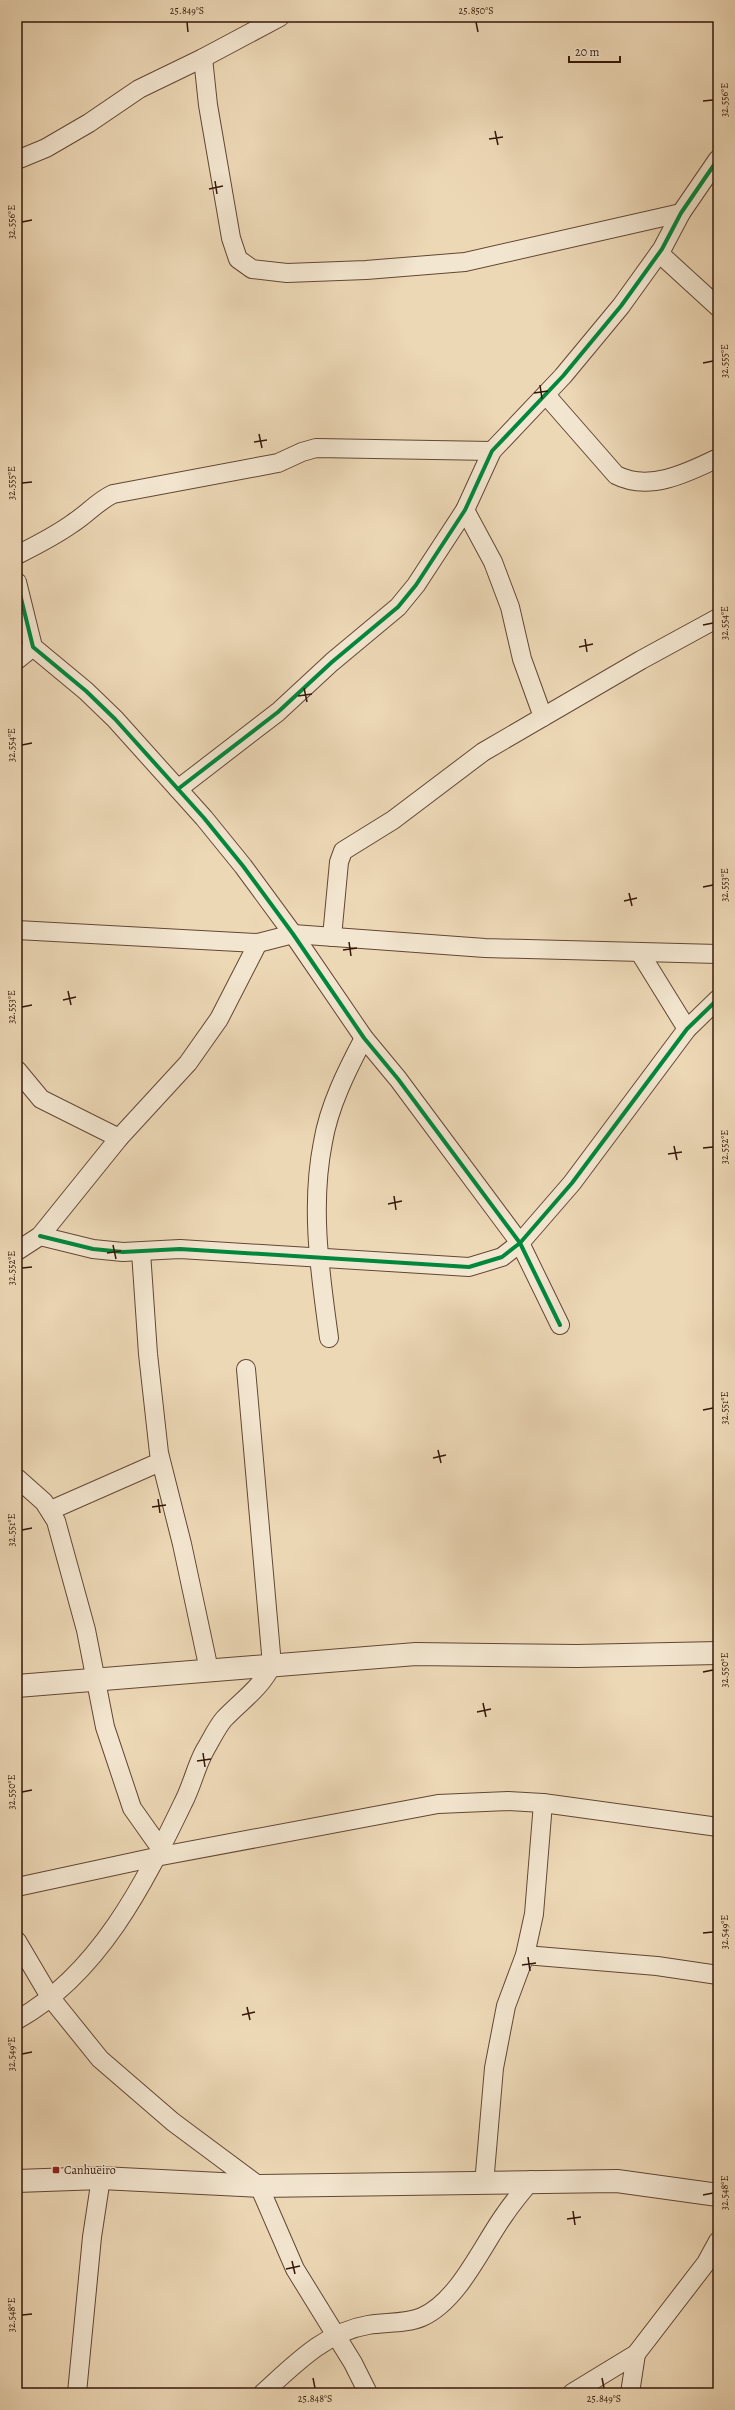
<svg xmlns="http://www.w3.org/2000/svg" width="735" height="2410" font-family="Alegreya,serif">
	<rect width="100%" height="100%" fill="#edd8b6"/>
	<filter id="stains"><feTurbulence type="fractalNoise" baseFrequency=".005" numOctaves="4"/><feColorMatrix values="0 0 0 0 .2 0 0 0 0 .09 0 0 0 0 .02 0 0 0 .5 -.17"/></filter>
	<radialGradient id="worn" r=".72"><stop offset=".6" stop-color="#630" stop-opacity="0"/><stop offset="1" stop-color="#630" stop-opacity=".3"/></radialGradient>
	<g fill="none" stroke-linecap="round" stroke-linejoin="round">
		<defs>
			<g id="minor">
				<polyline points="203,58 208,105 231,238 238,259 252,269 287,273 366,270 465,262 681,213"/>
				<polyline points="17,160 46,148 89,123 139,89 203,58 280,17"/>
				<polyline points="659,253 718,307"/>
				<path d="M 546,395 L 616,475 C 649,492 687,473 718,458"/>
				<polyline points="465,510 493,562 510,607 522,659 543,717"/>
				<path d="M 17,555 C 37,545 55,536 73,523 C 87,514 98,501 113,494 L 278,463 L 302,452 L 316,448 L 492,451"/>
				<polyline points="17,582 33,647 86,691 115,719 204,818 243,866 293,934 364,1038 398,1079 520,1243 560,1325"/>
				<polyline points="17,660 33,647"/>
				<polyline points="178,789 278,712 332,662 398,607 416,585 465,510 492,451 563,376 621,306 662,249 681,213 718,159"/>
				<polyline points="17,930 258,943 293,934 485,948 718,954"/>
				<polyline points="332,937 339,862 343,851 393,820 483,752 641,660 718,618"/>
				<polyline points="640,953 687,1029"/>
				<polyline points="17,1070 41,1099 119,1138"/>
				<polyline points="40,1236 93,1249 123,1252 180,1249 469,1267 502,1257 520,1243 572,1183 687,1029 718,999"/>
				<polyline points="17,1251 40,1236 119,1138 188,1063 219,1019 258,943"/>
				<polyline points="141,1252 148,1354 159,1453 182,1544 209,1670"/>
				<path d="M 329,1338 C 320,1272 310,1207 323,1142 C 329,1106 347,1070 364,1038"/>
				<polyline points="17,1478 44,1502 56,1521 86,1630 105,1727 132,1808 161,1849"/>
				<polyline points="51,1510 160,1462"/>
				<polyline points="17,1887 156,1857 438,1804 508,1801 543,1803 718,1827"/>
				<polyline points="17,1941 50,1997 100,2059 173,2122 259,2186 295,2269 353,2363 368,2393"/>
				<polyline points="525,1955 657,1966 718,1975"/>
				<path d="M 17,2020 C 99,1974 144,1884 183,1803 C 192,1786 196,1766 205,1750 C 211,1740 217,1727 224,1719 C 241,1701 261,1688 272,1665 L 246,1369"/>
				<polyline points="484,2184 494,2068 506,2006 525,1955 534,1914 543,1803"/>
				<polyline points="77,2393 92,2237 101,2178"/>
				<path d="M 263,2393 C 294,2365 325,2332 368,2325 C 385,2322 406,2324 422,2317 C 459,2301 483,2244 505,2214 C 513,2202 522,2192 531,2180"/>
				<polyline points="572,2393 636,2354 706,2263 718,2241"/>
				<polyline points="630,2393 636,2354"/>
			</g>
			<g id="tertiary">
				<polyline points="17,1686 416,1654 577,1656 718,1653"/>
				<polyline points="17,2181 101,2178 259,2186 617,2181 718,2195"/>
			</g>
		</defs>
		<!-- minor casing -->
		<use href="#minor" stroke="#634734" stroke-width="20"/>
		<!-- tertiary casing -->
		<use href="#tertiary" stroke="#634734" stroke-width="24"/>
		<!-- minor -->
		<use href="#minor" stroke="#f3e6d0" stroke-width="18"/>
		<!-- tertiary -->
		<use href="#tertiary" stroke="#f3e6d0" stroke-width="22"/>
		<defs>
			<g id="cycleway">
				<polyline points="17,582 33,647 86,691 115,719 204,818 243,866 293,934 364,1038 398,1079 520,1243 560,1325"/>
				<polyline points="178,789 278,712 332,662 398,607 416,585 465,510 492,451 563,376 621,306 662,249 681,213 718,159"/>
				<polyline points="40,1236 93,1249 123,1252 180,1249 469,1267 502,1257 520,1243 572,1183 687,1029 718,999"/>
			</g>
		</defs>
		<!-- cycleway casing -->
		<use href="#cycleway" stroke="#f3e6d0" stroke-width="6"/>
		<!-- cycleway -->
		<use href="#cycleway" stroke="#00873e" stroke-width="4"/>
	</g>
	<!-- ticks -->
	<path fill="none" stroke="#351708" stroke-width="1.5" d="M 187,22 L 188,32M 476,22 L 478,32M 703,101 L 713,100M 495,131 L 498,145M 489,139 L 503,137M 215,181 L 217,194M 209,189 L 223,186M 22,222 L 32,220M 703,363 L 713,361M 540,385 L 542,399M 534,393 L 548,391M 259,434 L 262,448M 254,442 L 267,440M 22,483 L 32,482M 703,625 L 713,623M 585,639 L 587,652M 579,647 L 593,644M 304,688 L 307,702M 298,696 L 312,694M 22,745 L 32,743M 703,887 L 713,885M 629,893 L 632,906M 624,901 L 637,898M 349,942 L 351,956M 343,950 L 357,948M 68,991 L 71,1005M 63,1000 L 76,997M 22,1007 L 32,1005M 674,1146 L 677,1160M 703,1148 L 713,1147M 668,1154 L 682,1152M 394,1196 L 396,1210M 388,1204 L 402,1201M 113,1245 L 116,1259M 107,1253 L 121,1251M 22,1268 L 32,1267M 703,1410 L 713,1408M 438,1450 L 441,1463M 433,1458 L 446,1455M 158,1499 L 160,1513M 152,1507 L 166,1505M 22,1530 L 32,1528M 703,1672 L 713,1670M 483,1703 L 486,1717M 477,1712 L 491,1709M 203,1753 L 205,1767M 197,1761 L 211,1759M 22,1792 L 32,1790M 703,1933 L 713,1932M 528,1957 L 530,1971M 522,1965 L 536,1963M 247,2007 L 250,2020M 242,2015 L 255,2012M 22,2054 L 32,2052M 703,2195 L 713,2193M 573,2211 L 575,2225M 567,2219 L 581,2217M 292,2261 L 295,2274M 286,2269 L 300,2266M 22,2315 L 32,2314M 313,2378 L 315,2388M 602,2378 L 604,2388"/>
	<!-- markers -->
	<rect fill="#8f2418" stroke="#f3e6d0" stroke-width="1.5" x="52" y="2166" width="8" height="8" rx="2"/>
	<g text-anchor="middle" stroke-width="3" stroke-linejoin="round" paint-order="stroke">
		<!-- poi labels -->
		<g font-size="12" fill="#351708" stroke="#f3e6d0" text-anchor="start">
			<text x="64" y="2174">Canhueiro</text>
		</g>
	</g>
	<!-- margin -->
	<rect width="735" height="2410" fill="none" stroke="#edd8b6" stroke-width="44"/>
	<!-- scale -->
	<path d="M569 56v6h51v-6" fill="none" stroke="#351708" stroke-width="2"/>
	<text x="575" y="56" font-size="12" fill="#351708" stroke="#f3e6d0" stroke-width="3" paint-order="stroke">20 m</text>
	<rect x="22" y="22" width="691" height="2366" fill="none" stroke="#351708" stroke-width="1.5"/>
	<g font-size="10" text-anchor="middle" fill="#351708">
		<text x="187" y="14">25.849°S</text>
		<text x="476" y="14">25.850°S</text>
		<text transform="translate(724 100) rotate(-90)" y="4">32.556°E</text>
		<text transform="translate(11 222) rotate(-90)" y="4">32.556°E</text>
		<text transform="translate(724 361) rotate(-90)" y="4">32.555°E</text>
		<text transform="translate(11 483) rotate(-90)" y="4">32.555°E</text>
		<text transform="translate(724 623) rotate(-90)" y="4">32.554°E</text>
		<text transform="translate(11 745) rotate(-90)" y="4">32.554°E</text>
		<text transform="translate(724 885) rotate(-90)" y="4">32.553°E</text>
		<text transform="translate(11 1007) rotate(-90)" y="4">32.553°E</text>
		<text transform="translate(724 1147) rotate(-90)" y="4">32.552°E</text>
		<text transform="translate(11 1268) rotate(-90)" y="4">32.552°E</text>
		<text transform="translate(724 1408) rotate(-90)" y="4">32.551°E</text>
		<text transform="translate(11 1530) rotate(-90)" y="4">32.551°E</text>
		<text transform="translate(724 1670) rotate(-90)" y="4">32.550°E</text>
		<text transform="translate(11 1792) rotate(-90)" y="4">32.550°E</text>
		<text transform="translate(724 1932) rotate(-90)" y="4">32.549°E</text>
		<text transform="translate(11 2054) rotate(-90)" y="4">32.549°E</text>
		<text transform="translate(724 2193) rotate(-90)" y="4">32.548°E</text>
		<text transform="translate(11 2315) rotate(-90)" y="4">32.548°E</text>
		<text x="315" y="2402">25.848°S</text>
		<text x="604" y="2402">25.849°S</text>
	</g>
	<rect width="100%" height="100%" filter="url(#stains)"/>
	<rect width="100%" height="100%" fill="url(#worn)"/>
</svg>
